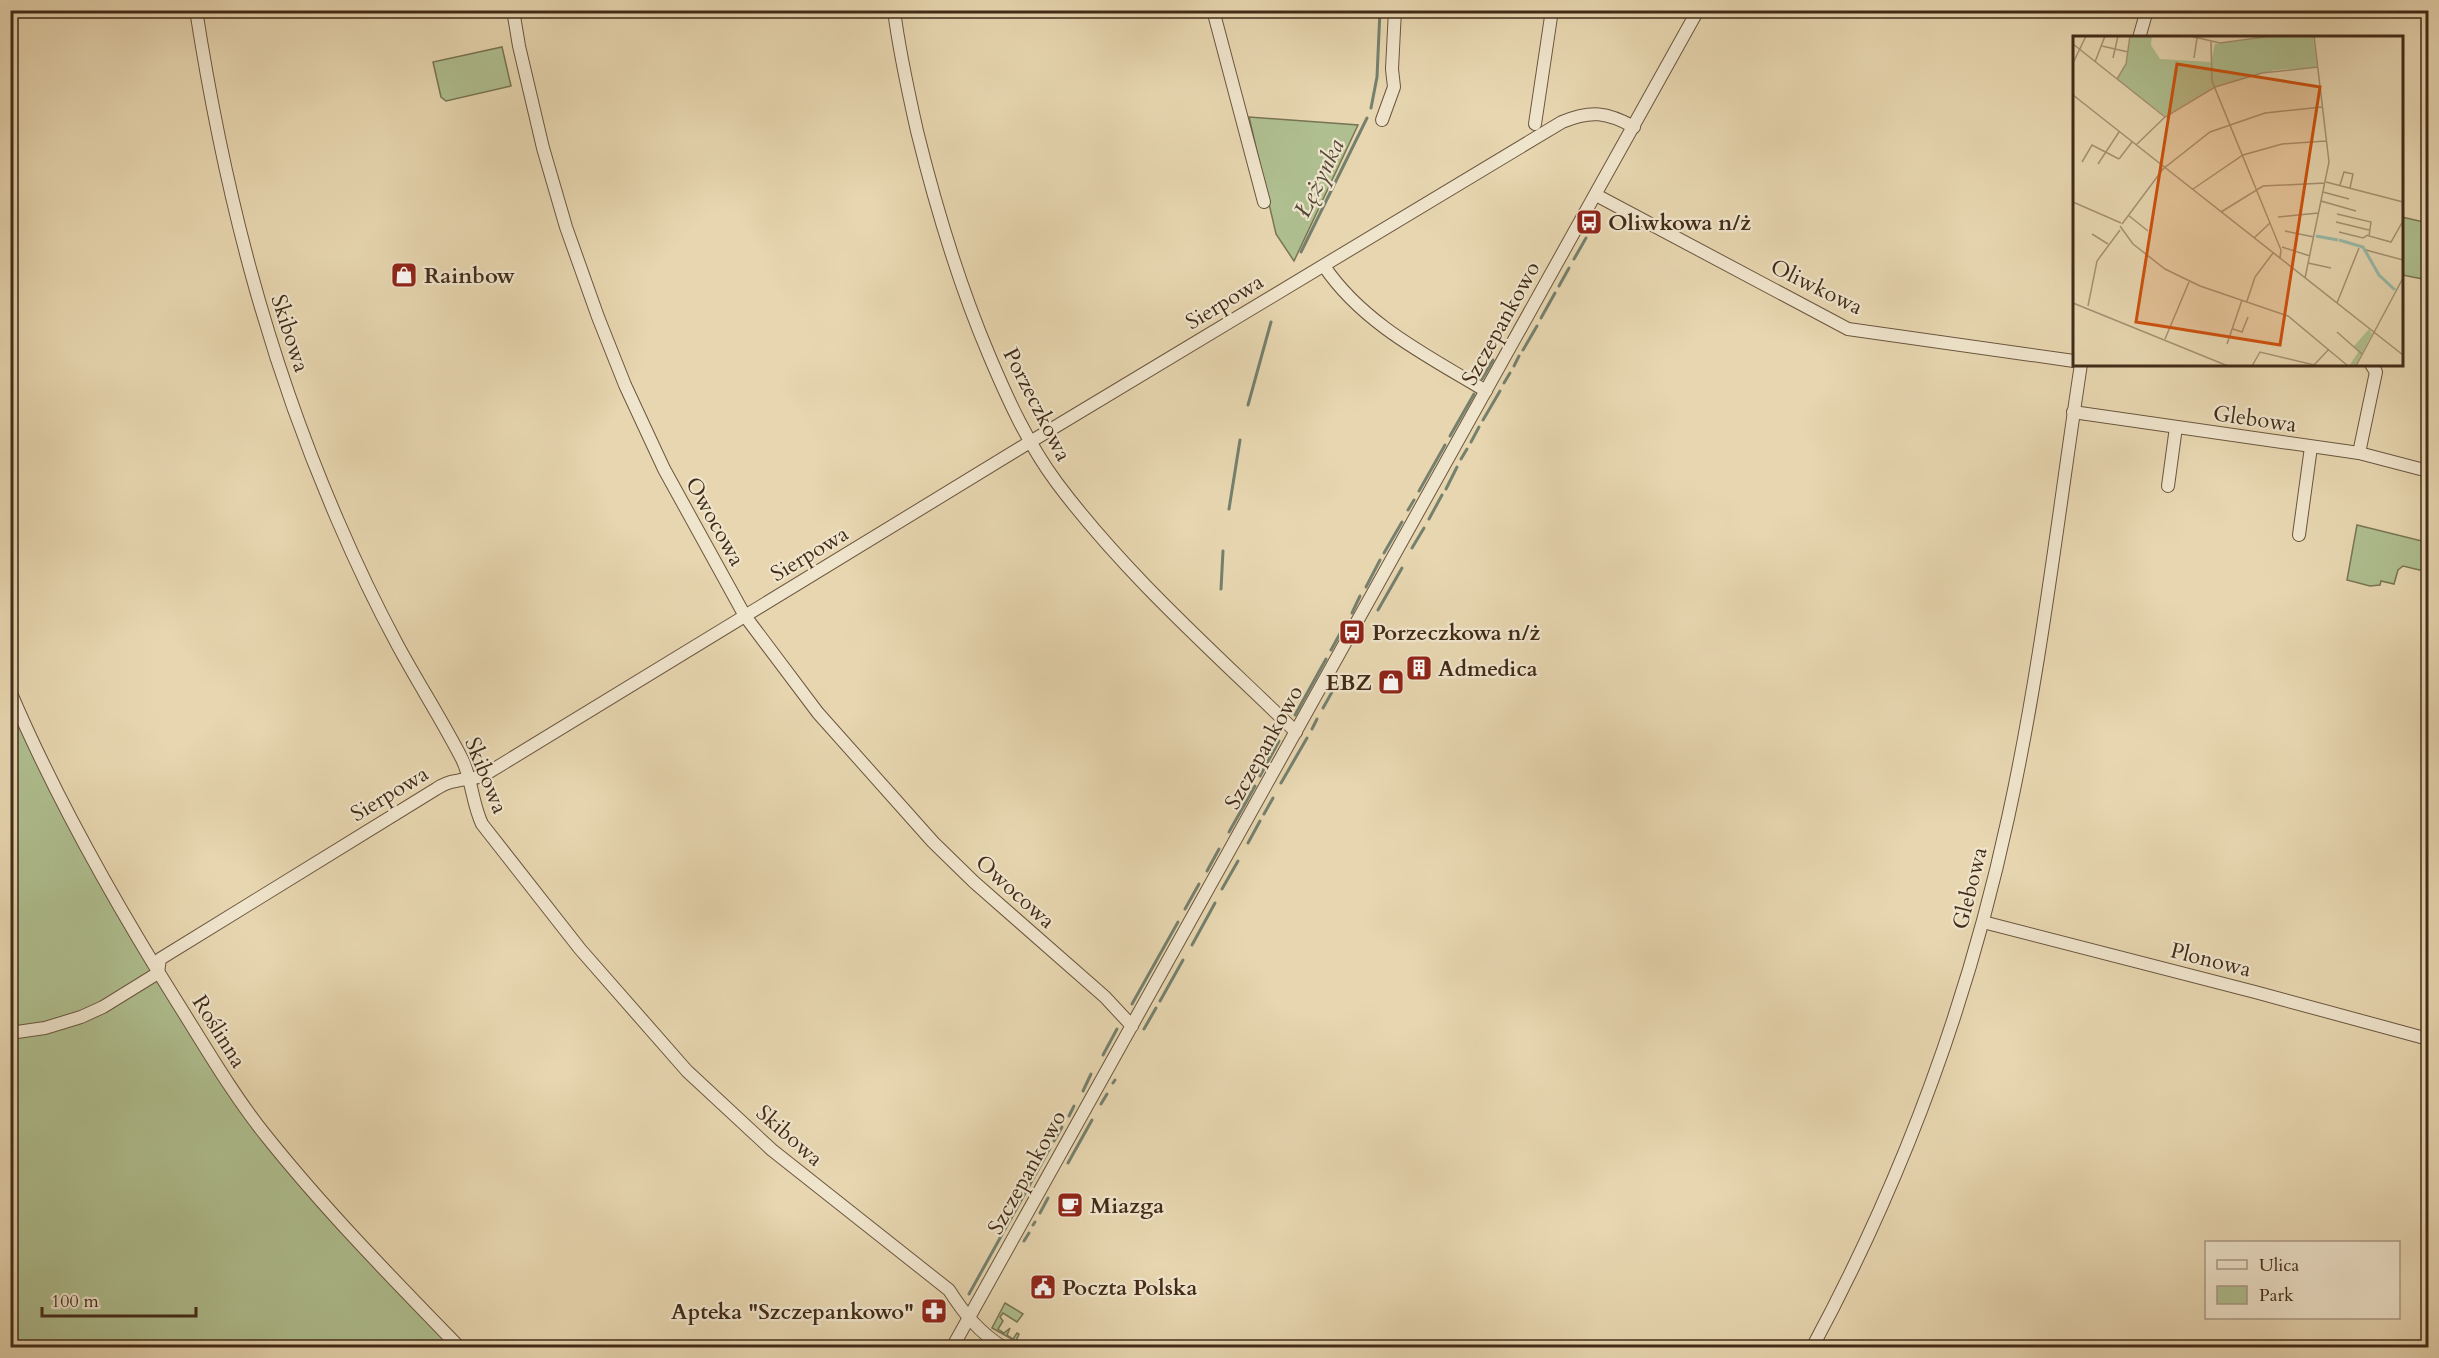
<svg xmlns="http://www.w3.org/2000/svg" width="2439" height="1358" font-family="Cardo,serif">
	<rect width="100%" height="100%" fill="#e7d6b0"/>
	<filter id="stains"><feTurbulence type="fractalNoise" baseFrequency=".00333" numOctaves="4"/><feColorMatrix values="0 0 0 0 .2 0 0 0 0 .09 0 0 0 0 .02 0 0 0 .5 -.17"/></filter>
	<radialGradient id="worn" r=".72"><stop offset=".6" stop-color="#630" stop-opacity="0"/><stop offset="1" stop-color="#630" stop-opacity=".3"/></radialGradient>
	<!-- green -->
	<g fill="#afbf90" stroke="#787554" stroke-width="1.5">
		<polygon points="502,47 511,86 446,101 441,97 433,62"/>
		<polygon points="1249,117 1358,125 1294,261 1276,234"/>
		<polygon points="2402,217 2428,223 2428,280 2402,275"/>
		<polygon points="2357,525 2426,542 2423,553 2428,555 2428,572 2403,566 2398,570 2394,584 2381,581 2380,585 2370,586 2347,580"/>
		<polygon points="10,696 155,973 101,1003 69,1018 10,1029"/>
		<polygon points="157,979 199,1046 379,1272 453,1347 11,1347 10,1038 34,1035"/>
		<polygon points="1005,1303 1023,1314 1017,1322 1003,1313 1000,1317 1003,1321 998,1329 1004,1333 1010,1328 1007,1335 1013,1339 1017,1333 1019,1334 1016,1341 1026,1347 992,1328"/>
	</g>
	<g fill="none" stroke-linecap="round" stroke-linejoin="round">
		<!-- stream -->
		<g stroke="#75806e" stroke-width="3">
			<polyline points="1371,108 1377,77 1380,10"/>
			<polyline points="1301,252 1367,118"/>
			<polyline points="1574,259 1586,238"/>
			<polyline points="1559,286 1569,268"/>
			<polyline points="1541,318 1555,293"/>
			<polyline points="1523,350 1537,326"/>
			<polyline points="1514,366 1519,356"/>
			<polyline points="1482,379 1493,360"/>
			<polyline points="1504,383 1510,373"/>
			<polyline points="1248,405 1271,322"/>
			<polyline points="1483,420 1500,391"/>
			<polyline points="1450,436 1474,394"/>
			<polyline points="1471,442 1479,427"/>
			<polyline points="1461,459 1467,449"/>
			<polyline points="1446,489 1457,467"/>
			<polyline points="1419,491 1445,445"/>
			<polyline points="1229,509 1240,440"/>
			<polyline points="1408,510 1414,500"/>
			<polyline points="1429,519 1442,495"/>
			<polyline points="1412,548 1424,528"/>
			<polyline points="1384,553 1402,522"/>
			<polyline points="1366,587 1380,560"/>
			<polyline points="1221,589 1223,551"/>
			<polyline points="1378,610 1402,568"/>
			<polyline points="1352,613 1360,596"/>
			<polyline points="1331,650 1347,621"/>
			<polyline points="1323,708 1332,692"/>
			<polyline points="1295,715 1326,659"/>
			<polyline points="1312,729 1317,719"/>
			<polyline points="1260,776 1279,741"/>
			<polyline points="1281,783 1307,738"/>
			<polyline points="1264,814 1273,798"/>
			<polyline points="1229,832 1255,786"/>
			<polyline points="1248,843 1260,821"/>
			<polyline points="1207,871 1219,849"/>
			<polyline points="1222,889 1238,861"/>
			<polyline points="1185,909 1199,884"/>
			<polyline points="1192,945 1215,903"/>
			<polyline points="1160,1001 1183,960"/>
			<polyline points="1132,1004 1178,922"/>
			<polyline points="1144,1029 1156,1008"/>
			<polyline points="1103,1055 1117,1029"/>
			<polyline points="1113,1083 1115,1080"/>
			<polyline points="1083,1091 1091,1074"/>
			<polyline points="1101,1104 1107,1094"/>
			<polyline points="1069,1116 1074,1106"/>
			<polyline points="1054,1141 1062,1127"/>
			<polyline points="1068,1163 1092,1120"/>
			<polyline points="1040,1213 1048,1198"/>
			<polyline points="1033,1225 1035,1222"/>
			<polyline points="1024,1241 1029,1233"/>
			<polyline points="969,1294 1050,1148"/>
		</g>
		<defs>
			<g id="minor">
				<path d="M 196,10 C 224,189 266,355 338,521 C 356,563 376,605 397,644 C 418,683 442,720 462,759 C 472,779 472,803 482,824 L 580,949 L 687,1071 L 772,1150 L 949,1290 C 965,1315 979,1332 1004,1348"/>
				<polyline points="513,10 519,46 543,148 566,227 598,317 625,385 664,469 745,616 818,713 933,842 974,882 1105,997 1132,1026"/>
				<path d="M 894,10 C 899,51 908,91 917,131 C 936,208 958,282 989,355 C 1008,400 1028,444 1057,483 C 1126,575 1214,652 1296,732"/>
				<polyline points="1213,10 1264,202"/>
				<polyline points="2139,38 2147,10"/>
				<polyline points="1382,120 1394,87 1392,69 1395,10"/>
				<polyline points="1535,124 1552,10"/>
				<polyline points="1596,195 1848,329 2074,361"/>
				<path d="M 1324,266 C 1363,324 1428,356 1486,391"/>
				<polyline points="2073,412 2359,453 2428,471"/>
				<polyline points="2359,453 2376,372 2371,364"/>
				<polyline points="2168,486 2176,427"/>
				<polyline points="2299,535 2311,447"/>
				<path d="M 10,691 C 56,799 115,903 177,1002 C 206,1048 233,1095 267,1137 C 327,1212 394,1280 460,1348"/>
				<polyline points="1983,922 2255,992 2428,1039"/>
				<path d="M 10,1033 L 45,1028 L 81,1017 L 103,1007 L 158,973 L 160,959 L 436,789 C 442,785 448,782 456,781 C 467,778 475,780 486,774 L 1030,442 L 1562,122 C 1591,110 1607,112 1634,127"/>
				<polyline points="952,1348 1698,10"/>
				<path d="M 1812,1348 C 1902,1181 1968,1003 2008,818 C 2041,668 2058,515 2081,364"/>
			</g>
		</defs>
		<!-- minor casing -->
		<use href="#minor" stroke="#6b563e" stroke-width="14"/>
		<!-- minor -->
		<use href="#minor" stroke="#efe4cc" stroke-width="12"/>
	</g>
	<!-- icons -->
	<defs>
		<symbol id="bus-square" viewBox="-11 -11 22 22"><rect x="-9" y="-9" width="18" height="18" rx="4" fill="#8f2418" stroke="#efe4cc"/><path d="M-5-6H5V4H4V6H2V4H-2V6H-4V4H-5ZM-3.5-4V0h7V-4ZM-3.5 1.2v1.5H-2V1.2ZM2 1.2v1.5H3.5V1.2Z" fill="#fff"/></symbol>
		<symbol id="shop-square" viewBox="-11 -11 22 22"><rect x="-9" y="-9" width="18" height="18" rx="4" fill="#8f2418" stroke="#efe4cc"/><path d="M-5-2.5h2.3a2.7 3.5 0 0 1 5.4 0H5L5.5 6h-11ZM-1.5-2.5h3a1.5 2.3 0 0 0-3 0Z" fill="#fff"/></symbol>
		<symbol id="building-square" viewBox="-11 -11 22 22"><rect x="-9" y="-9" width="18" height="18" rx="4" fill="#8f2418" stroke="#efe4cc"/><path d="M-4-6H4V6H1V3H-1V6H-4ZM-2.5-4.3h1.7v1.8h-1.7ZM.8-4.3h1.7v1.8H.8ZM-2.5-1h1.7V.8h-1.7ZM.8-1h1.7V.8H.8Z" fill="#fff"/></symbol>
		<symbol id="cafe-square" viewBox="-11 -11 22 22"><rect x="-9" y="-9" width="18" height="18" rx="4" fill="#8f2418" stroke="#efe4cc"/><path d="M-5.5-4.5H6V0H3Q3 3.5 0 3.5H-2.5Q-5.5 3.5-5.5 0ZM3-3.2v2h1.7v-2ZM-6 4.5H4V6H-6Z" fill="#fff"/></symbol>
		<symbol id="civic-square" viewBox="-11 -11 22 22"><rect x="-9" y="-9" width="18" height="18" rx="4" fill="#8f2418" stroke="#efe4cc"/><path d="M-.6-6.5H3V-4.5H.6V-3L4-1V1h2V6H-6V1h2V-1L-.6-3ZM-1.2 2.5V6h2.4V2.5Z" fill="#fff"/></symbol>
		<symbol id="pharmacy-square" viewBox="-11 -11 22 22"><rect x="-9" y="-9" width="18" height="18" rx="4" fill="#8f2418" stroke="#efe4cc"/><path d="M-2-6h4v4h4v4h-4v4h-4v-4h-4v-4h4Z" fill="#fff"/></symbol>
	</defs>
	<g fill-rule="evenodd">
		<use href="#bus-square" x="1574" y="207" width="30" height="30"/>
		<use href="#shop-square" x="389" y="260" width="30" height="30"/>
		<use href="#bus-square" x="1337" y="617" width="30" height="30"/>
		<use href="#building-square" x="1404" y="653" width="30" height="30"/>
		<use href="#shop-square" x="1376" y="667" width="30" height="30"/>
		<use href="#cafe-square" x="1055" y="1190" width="30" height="30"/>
		<use href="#civic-square" x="1028" y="1272" width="30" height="30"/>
		<use href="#pharmacy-square" x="919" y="1296" width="30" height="30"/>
	</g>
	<g text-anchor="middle" stroke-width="4.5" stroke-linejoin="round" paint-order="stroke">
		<!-- poi labels -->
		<g font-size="22" font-weight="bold" fill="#422b18" stroke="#efe4cc" text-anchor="start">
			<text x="1608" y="230">Oliwkowa n/ż</text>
			<text x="424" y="283">Rainbow</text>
			<text x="1372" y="640">Porzeczkowa n/ż</text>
			<text x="1438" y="676">Admedica</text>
			<text x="1372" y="690" text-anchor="end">EBZ</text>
			<text x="1090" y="1213">Miazga</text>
			<text x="1062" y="1295">Poczta Polska</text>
			<text x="914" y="1319" text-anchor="end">Apteka "Szczepankowo"</text>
		</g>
		<!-- street labels -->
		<g font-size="22" fill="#422b18" stroke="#efe4cc">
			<text transform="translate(1817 286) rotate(26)" y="8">Oliwkowa</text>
			<text transform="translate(1224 301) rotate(-31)" y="8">Sierpowa</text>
			<text transform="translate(1500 323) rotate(-61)" y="8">Szczepankowo</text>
			<text transform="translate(291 333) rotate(72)" y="8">Skibowa</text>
			<text transform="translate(1038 404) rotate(63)" y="8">Porzeczkowa</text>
			<text transform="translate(2255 418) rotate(8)" y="8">Glebowa</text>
			<text transform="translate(716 521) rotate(61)" y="8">Owocowa</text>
			<text transform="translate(809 553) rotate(-31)" y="8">Sierpowa</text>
			<text transform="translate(1263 747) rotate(-61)" y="8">Szczepankowo</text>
			<text transform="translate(487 775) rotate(68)" y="8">Skibowa</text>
			<text transform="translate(389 793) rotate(-31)" y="8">Sierpowa</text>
			<text transform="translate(1969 888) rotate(-76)" y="8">Glebowa</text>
			<text transform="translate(1016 891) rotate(42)" y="8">Owocowa</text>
			<text transform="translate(2211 959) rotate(14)" y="8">Plonowa</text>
			<text transform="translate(220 1031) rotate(58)" y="8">Roślinna</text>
			<text transform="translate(790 1135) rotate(41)" y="8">Skibowa</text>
			<text transform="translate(1026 1172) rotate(-61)" y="8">Szczepankowo</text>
		</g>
		<!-- water labels -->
		<g font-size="24" font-style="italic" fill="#534735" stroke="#efe4cc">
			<text transform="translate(1319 178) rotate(-64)" y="8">Łężynka</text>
		</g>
	</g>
	<!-- overview -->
	<g transform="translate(2073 36)">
		<rect width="330" height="330" fill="#e7d6b0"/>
		<path d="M 58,0 L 79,0 L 78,9 L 87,23 L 138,26 L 142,8 L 200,0 L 240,0 L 244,31 L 202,34 L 141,51 L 92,80 L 44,43 L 53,28 ZM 296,293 L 299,298 L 282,330 L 276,330 L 286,315 L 281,310 Z" fill="#afbf90"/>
		<path fill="none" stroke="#97b9a8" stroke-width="3" d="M 243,200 L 265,204M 266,204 L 290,211 L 306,239 L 322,254"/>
		<path fill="none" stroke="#a59273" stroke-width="1.5" d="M 117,0 L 147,7 L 198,0M 138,6 L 139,45 L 208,214 L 207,222M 0,8 L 92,81M 29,10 L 55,16M 40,22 L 45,0M 121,22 L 124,2M 22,26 L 32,0M 0,27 L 13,0M 44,43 L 53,28 L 57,0M 0,59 L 330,319M 63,109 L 92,81 L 142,51 L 189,37 L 245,31M 46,123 L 59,106M 9,126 L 19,109 L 46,123M 25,128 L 46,96M 253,146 L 330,166M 267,149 L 271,136 L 280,138 L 277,152M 120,153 L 170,119 L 209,108 L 253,105M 250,156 L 276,163M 248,165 L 283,175M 0,166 L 48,187M 148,176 L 190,150 L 252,147M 264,178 L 298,186 L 296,200 L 318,206 L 330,185M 55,179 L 75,195M 205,181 L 245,177M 263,186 L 296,194M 49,188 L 90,133 L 137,96 L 192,77 L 249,71M 47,190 L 60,208 L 92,233 L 127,250 L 215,280 L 275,330M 212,195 L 241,201M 266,196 L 290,202 L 295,199M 19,198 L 35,208M 181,202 L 197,187M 209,211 L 237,220M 293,214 L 330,224M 235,227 L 258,232M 232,242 L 256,126 L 241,0M 174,265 L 182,241 L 200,217M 0,267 L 155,330M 264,267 L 286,212M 15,270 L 24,225 L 47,194M 160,293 L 169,296 L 175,281M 264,296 L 289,318M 92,303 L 116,246M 154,308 L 169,264M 179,330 L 187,316 L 241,329 L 256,313M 283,330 L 330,242"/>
		<path fill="#cf520e" fill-opacity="0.15" stroke="#cf520e" stroke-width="3" d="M 104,28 L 247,51 L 207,309 L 63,286 Z"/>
		<rect width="330" height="330" fill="none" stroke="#422b18" stroke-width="3"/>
	</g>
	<!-- margin -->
	<rect width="2439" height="1358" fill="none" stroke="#e7d6b0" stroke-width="36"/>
	<rect x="12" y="12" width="2415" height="1334" fill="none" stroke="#422b18" stroke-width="3"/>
	<rect x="18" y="18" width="2403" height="1322" fill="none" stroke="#422b18" stroke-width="1.5"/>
	<!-- legend -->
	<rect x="2205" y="1241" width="195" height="78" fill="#efe4cc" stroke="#aa9a84" stroke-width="1.5"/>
	<rect x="2217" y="1260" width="30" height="9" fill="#efe4cc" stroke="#aa9a84" stroke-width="1.5"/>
	<text x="2259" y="1271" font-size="18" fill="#422b18">Ulica</text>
	<rect x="2217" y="1286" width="30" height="18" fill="#afbf90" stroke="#aa9a84" stroke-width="1.5"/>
	<text x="2259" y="1301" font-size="18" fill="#422b18">Park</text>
	<!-- scale -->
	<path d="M42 1307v9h154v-9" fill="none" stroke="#422b18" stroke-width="3"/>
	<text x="51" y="1307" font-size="18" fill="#422b18" stroke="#efe4cc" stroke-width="4.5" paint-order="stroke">100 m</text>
	<rect width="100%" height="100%" filter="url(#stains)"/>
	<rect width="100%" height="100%" fill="url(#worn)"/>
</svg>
